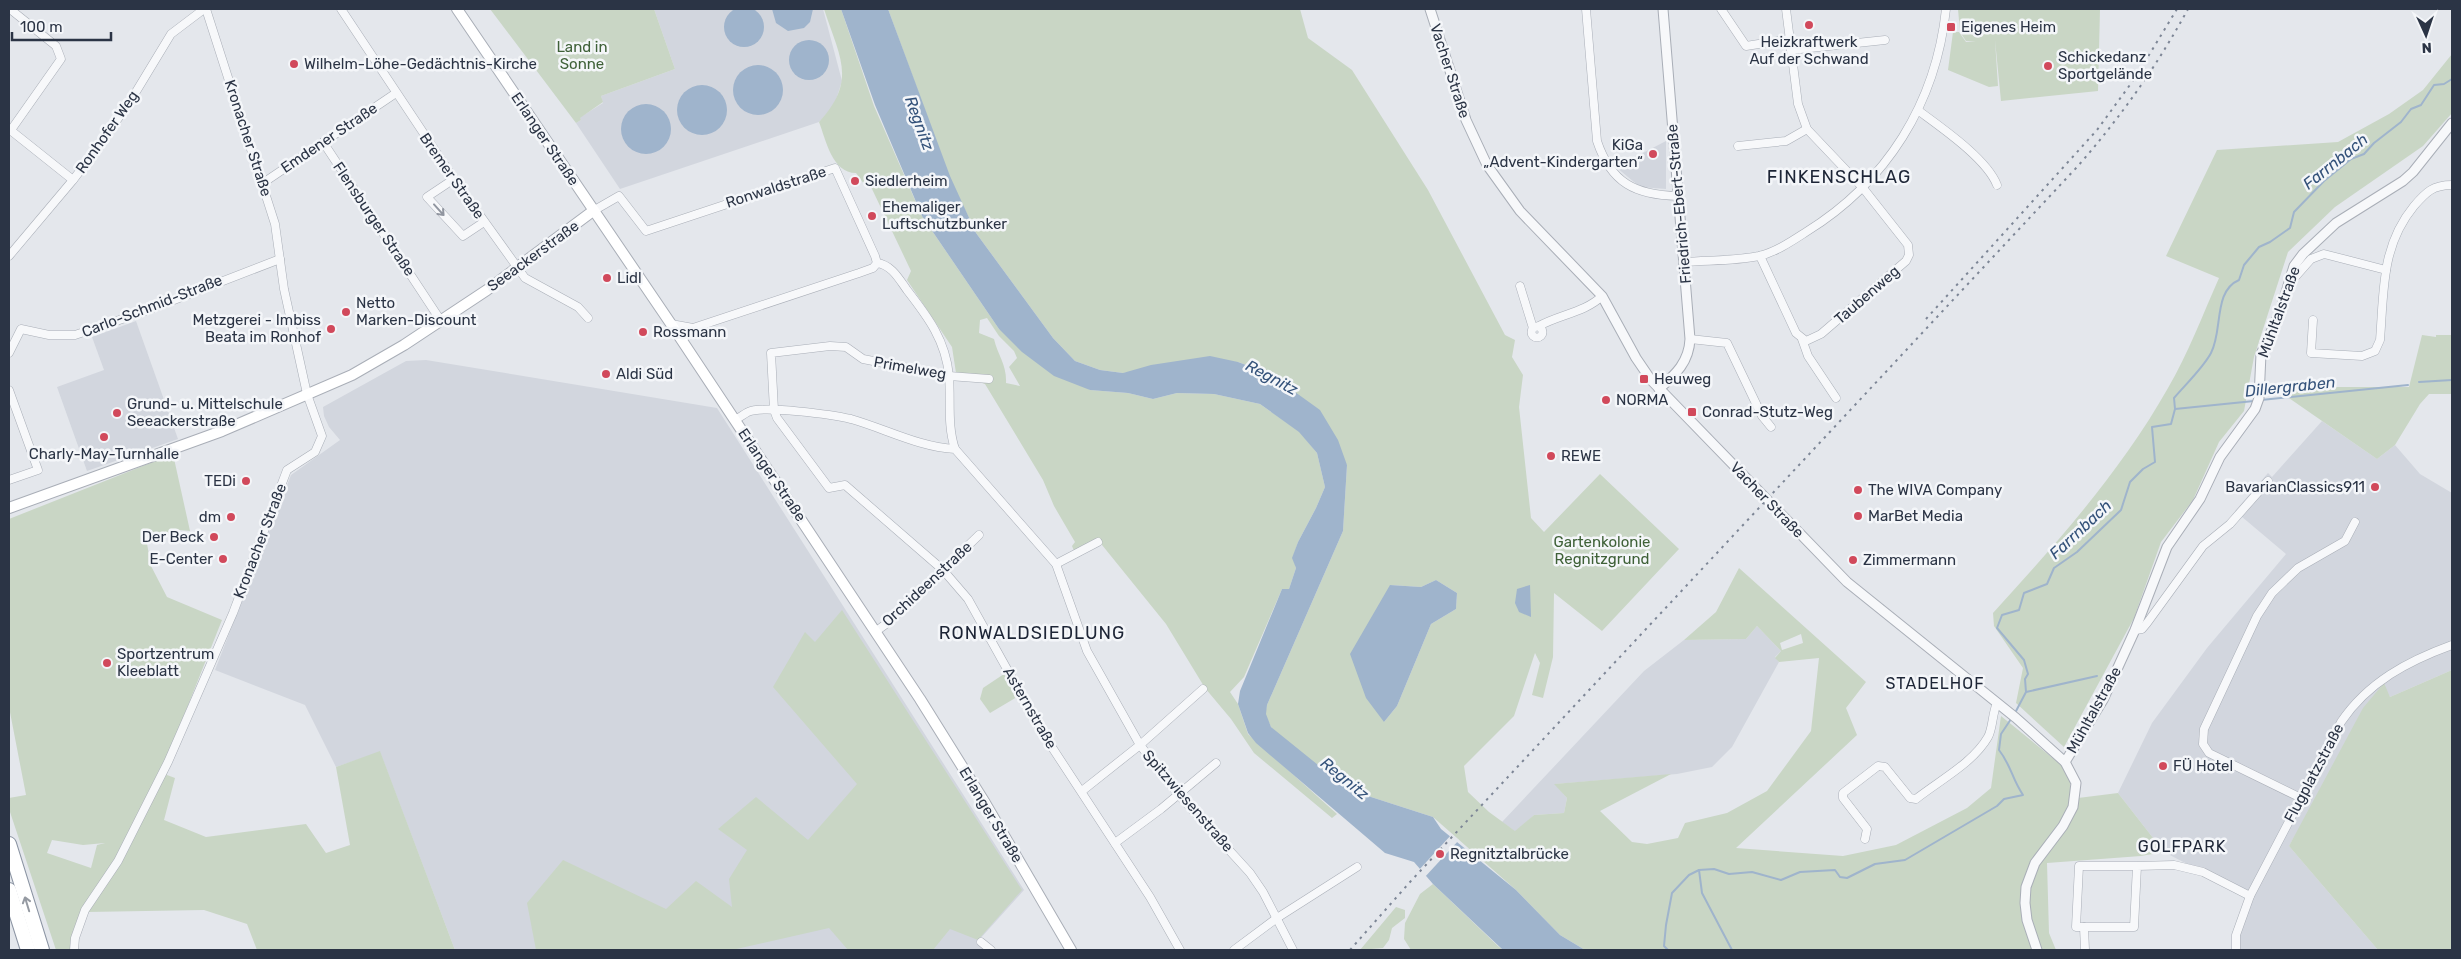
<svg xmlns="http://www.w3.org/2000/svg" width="2461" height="959" font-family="Rubik,sans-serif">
	<rect width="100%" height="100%" fill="#e4e7ec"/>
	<!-- built -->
	<g fill="#d2d6de">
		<polygon points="654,9 823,9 842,81 834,106 819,122 620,189 576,123 581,120 579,118 603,103 601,96 675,69"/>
		<polygon points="1666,141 1666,189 1640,187 1616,167"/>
		<polygon points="136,321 178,439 87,471 57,387 104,370 92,337"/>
		<polygon points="426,360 717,408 1024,890 979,940 988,950 455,950 380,752 336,767 305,705 215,670 291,475 340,440 329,427 324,416 323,407 406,361"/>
		<polygon points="2322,421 2377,459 2395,445 2420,474 2452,493 2452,670 2390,697 2383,684 2289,846 2378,950 2236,950 2249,896 2164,852 2118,793 2152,723 2207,648 2286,554 2235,511 2268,473 2272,477"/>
		<polygon points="1757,626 1781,651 1775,657 1779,662 1732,747 1712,767 1677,774 1555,784 1567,798 1564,813 1534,815 1516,832 1502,822 1644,671 1684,640 1746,639"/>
	</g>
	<!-- green -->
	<g fill="#c9d6c5" fill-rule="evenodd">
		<polygon points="490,9 654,9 675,69 601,96 603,102 580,118 581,120 576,123"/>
		<path d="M 824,9 L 841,9 L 874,106 L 922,216 L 999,329 L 1090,390 L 1128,393 L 1153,399 L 1177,393 L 1214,394 L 1260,404 L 1300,432 L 1317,453 L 1325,487 L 1316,508 L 1298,542 L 1293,557 L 1296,568 L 1289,589 L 1282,589 L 1244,677 L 1230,692 L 1238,704 L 1248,734 L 1337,814 L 1332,818 L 1254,753 L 1231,719 L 1205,688 L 1166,624 L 1098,540 L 1075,553 L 1072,546 L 1075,542 L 1054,506 L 1043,480 L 985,384 L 956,373 L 952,347 L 907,280 L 911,271 L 872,189 L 864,184 L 856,173 C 832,173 826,140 819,122 C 858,80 839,56 824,9 ZM 987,318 L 999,336 L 1014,351 L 1017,358 L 1009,367 L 1020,386 L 1006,383 C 1007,365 998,356 994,339 L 979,333 L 980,320 Z"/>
		<path d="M 888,9 L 1300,9 L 1308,38 L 1352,70 L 1428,190 L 1505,335 L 1515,340 L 1512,357 L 1523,375 L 1519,407 L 1531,518 L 1544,532 L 1600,474 L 1679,549 L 1602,631 L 1554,593 L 1553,657 L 1543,698 L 1532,695 L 1540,663 L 1535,653 L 1514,716 L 1464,766 L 1468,792 L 1489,812 L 1515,831 L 1534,815 L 1564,813 L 1567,798 L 1554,784 L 1671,774 L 1600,811 L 1632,842 L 1647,844 L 1678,838 L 1685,823 L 1727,813 L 1767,791 L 1811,731 L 1819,658 L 1779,662 L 1775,658 L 1781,651 L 1757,626 L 1746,639 L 1684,640 L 1716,612 L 1739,568 L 1866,682 L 1846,708 L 1857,735 L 1736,848 L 1843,856 L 1896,845 L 1967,808 L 1991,788 L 2001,716 L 2060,764 L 2070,779 L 2070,799 L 2118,793 L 2164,852 L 2141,856 L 2047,863 L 2049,933 L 2056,950 L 1585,950 L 1560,935 L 1516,890 L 1433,817 L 1371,797 L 1328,773 L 1282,739 L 1271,727 L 1265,714 L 1267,705 L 1343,531 L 1347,465 L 1270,374 L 1238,362 L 1123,373 L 1100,370 L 1075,361 L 1053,338 L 976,233 L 949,176 ZM 1436,580 L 1457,593 L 1456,609 L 1431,624 L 1397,706 L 1384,722 L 1390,585 L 1421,587 ZM 1801,634 L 1803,643 L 1782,650 L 1780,643 Z"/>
		<polygon points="1958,9 2100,9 2098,91 2001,101 1995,40 1998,86 1989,87 1948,70 1953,32 1959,32 1966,42 1976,41 1966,41 1960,32"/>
		<path d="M 2452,54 L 2452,113 L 2423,146 L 2335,207 L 2288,252 L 2254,357 L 2244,411 L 2219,442 L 2193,500 L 2161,542 L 2134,618 L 2064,747 L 2016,703 L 2023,668 L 1994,626 L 1993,613 C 2057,543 2121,471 2168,388 C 2188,354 2203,314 2219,278 L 2166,256 L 2217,150 L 2338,142 L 2389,114 L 2423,90 Z"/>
		<polygon points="2422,335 2436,337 2436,340 2436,335 2452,335 2452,394 2429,394 2420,404 2395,445 2377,459 2283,394 2285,387 2409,387"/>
		<path d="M 173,454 L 190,531 L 179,530 L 178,534 L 146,538 L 151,566 L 167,597 L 222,620 L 169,753 L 167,775 L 175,778 L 164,820 L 206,837 L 306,824 L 326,853 L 350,845 L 336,767 L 380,751 L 455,950 L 257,950 L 247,924 L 204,910 L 87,912 L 74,950 L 56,950 L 9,809 L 9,798 L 26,795 L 9,707 L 9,519 ZM 52,840 L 83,845 L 105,843 L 97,845 L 91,868 L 47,853 Z"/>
		<polygon points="842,610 1022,890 978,940 950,929 933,950 848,950 829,928 732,950 536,950 527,903 563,860 666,909 696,881 732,907 729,879 747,850 718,829 756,797 808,840 857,784 773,687 805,632 815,642"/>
		<polygon points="2452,670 2452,950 2378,950 2289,846 2363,708 2384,683 2390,697"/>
		<polygon points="1004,674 1017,697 990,713 980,699 983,688"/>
		<polygon points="1433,884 1498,946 1503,950 1411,950 1404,939 1405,923 1420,894"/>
		<polygon points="1396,907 1405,910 1405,918 1392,928 1389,940 1383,948 1360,950"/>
	</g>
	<!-- water -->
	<g fill="#9fb4cc">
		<circle cx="744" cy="27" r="20"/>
		<polygon points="772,9 813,9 810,22 804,28 788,31 776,23"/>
		<polygon points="841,9 888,9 950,176 976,233 1053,338 1075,361 1100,370 1123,373 1151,365 1210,356 1238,362 1270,374 1320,410 1338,440 1347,465 1343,531 1267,705 1266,714 1271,727 1328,773 1371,797 1433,817 1441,829 1516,890 1560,935 1585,950 1503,950 1433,884 1414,862 1385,853 1256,743 1248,733 1238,704 1240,691 1282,589 1289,589 1296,568 1292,558 1298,542 1316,508 1325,487 1317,453 1299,432 1260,404 1214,394 1177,393 1153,399 1128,393 1090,390 1054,376 1022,352 999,329 922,216 875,105"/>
		<circle cx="809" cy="60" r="20"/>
		<circle cx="758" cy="90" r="25"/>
		<circle cx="702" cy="110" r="25"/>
		<circle cx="646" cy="129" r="25"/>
		<polygon points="1436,580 1457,593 1456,609 1431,624 1397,706 1384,722 1366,698 1350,654 1390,585 1421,587"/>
		<polygon points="1530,585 1531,617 1519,612 1515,603 1517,589"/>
	</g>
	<!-- pier -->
	<polygon fill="#e4e7ec" points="1452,834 1459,840 1424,878 1418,871"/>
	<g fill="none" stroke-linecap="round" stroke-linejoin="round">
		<!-- stream -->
		<g stroke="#9fb4cc" stroke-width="2">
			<polyline points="2419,382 2452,380"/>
			<polyline points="2261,400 2408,385"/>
			<polyline points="2175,409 2254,401"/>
			<polyline points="2026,692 2097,676"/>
			<path d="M 2015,713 L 2026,692 L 2025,679 L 2028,674 L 2024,660 L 1997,628 L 2002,615 L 2019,610 L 2024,593 L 2047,584 L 2054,568 L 2077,552 L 2121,510 L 2130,482 L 2143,469 L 2155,462 L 2152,427 L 2171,424 L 2175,409 L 2174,398 C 2185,385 2203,368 2211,353 C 2223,331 2213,291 2239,280 L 2244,265 L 2259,247 L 2270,242 L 2290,228 L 2294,212 L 2324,181 L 2351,159 L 2364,154 L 2374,143 L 2401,122 L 2411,109 L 2421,105 L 2434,85 L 2444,84 L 2452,79"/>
			<polyline points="1699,870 1702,893 1732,950"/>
			<path d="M 1668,950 L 1664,946 L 1666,925 L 1672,893 L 1689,875 L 1699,870 L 1714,869 L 1729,874 L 1752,872 L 1781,880 L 1800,872 L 1835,870 L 1840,877 L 1847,878 L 1875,864 L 1905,860 L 1997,806 L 2004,799 L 2023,795 C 2012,779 2011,765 1999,750 L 2001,734 L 2011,719"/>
		</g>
		<defs>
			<g id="minor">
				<polyline points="10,9 56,46 61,59 11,130"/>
				<polyline points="341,9 454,179 525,278 578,307 588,318"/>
				<path d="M 1586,9 L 1597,141 C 1611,183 1635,195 1678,196"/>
				<polyline points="1721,9 1746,46 1790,39"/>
				<polyline points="1791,50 1885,40"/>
				<path d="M 1919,111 C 1942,128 1987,159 1997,185"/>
				<polyline points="9,129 73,180"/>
				<polyline points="323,142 441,321"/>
				<polyline points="1738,146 1786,141 1807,129"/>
				<polyline points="454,179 427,197 463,236 484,222"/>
				<polyline points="263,183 396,93"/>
				<polyline points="593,211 619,196 646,231 835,168 875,256 877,263 873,268 859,273 693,328 682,340"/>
				<polyline points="9,256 73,180 96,150 131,100 171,34 204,9"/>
				<polyline points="1760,256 1796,333 1806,341 1821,334 1906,261 1909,255 1908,245 1863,188 1807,129 1798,104 1786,9"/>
				<path d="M 1684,262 C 1708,260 1735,261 1759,256 C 1776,252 1792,241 1806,232 C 1887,182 1936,103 1946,9"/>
				<path d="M 877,263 C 892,265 899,279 907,290 C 928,317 946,341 949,376 C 951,401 947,425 955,449"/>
				<polyline points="2290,275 2296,276 2311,259 2324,254 2386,270"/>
				<polyline points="1520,286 1533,328"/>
				<path d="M 2313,320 L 2311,353 L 2362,356 L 2375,351 L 2380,340 C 2384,291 2381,246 2414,206 C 2426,192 2433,185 2452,185"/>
				<polyline points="671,324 693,328"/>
				<path d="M 1539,326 C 1558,315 1586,312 1602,296"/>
				<circle cx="1537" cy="332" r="5.5"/>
				<polyline points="1690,339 1727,343 1762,416 1771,427"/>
				<polyline points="1802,339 1808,356 1836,398"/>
				<polyline points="9,353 21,329 49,335 75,335 143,312 280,259"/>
				<polyline points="989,379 949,376 863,359 846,347 830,346 771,353 774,410 777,418 829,488 845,485 943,570 968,599 1042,732 1150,897 1180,950"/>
				<polyline points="9,390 38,470 9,480"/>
				<path d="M 735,420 C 739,418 744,414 748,412 C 763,405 834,415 851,419 C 886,429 919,447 955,449 L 1056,564 L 1087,651 L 1140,745 L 1178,794 L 1250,873 L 1263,892 L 1293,950"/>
				<polyline points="1056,564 1098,542"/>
				<polyline points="2135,630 2142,629 2147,623 2203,546 2230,524 2268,481"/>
				<polyline points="875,632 890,621 979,535"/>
				<polyline points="1082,791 1140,745 1203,689"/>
				<polyline points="2301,798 2209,753 2203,744 2204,729 2257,616 2272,593 2298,568 2345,541 2355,522"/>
				<path d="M 1865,839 L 1867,829 L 1843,798 L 1843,793 L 1878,766 L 1885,767 L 1910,798 L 1916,799 C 1940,780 1973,763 1988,737 C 1993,728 1992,714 1997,703"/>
				<polyline points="1115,843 1161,809 1216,763"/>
				<polyline points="2137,866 2079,866 2076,927 2134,927 2137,866 2174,865 2203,872 2250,896"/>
				<polyline points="2084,927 2085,950"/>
				<polyline points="981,942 991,950"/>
				<polyline points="74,950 75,938 85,910 118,861 168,762 233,613 287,470 315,452 322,436 307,394 284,289 275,224 206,9"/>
				<polyline points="1234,950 1277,918 1357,867"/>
				<path d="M 2236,950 L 2236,935 L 2250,896 L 2341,722 C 2368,682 2408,661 2452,645"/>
			</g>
			<g id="tertiary">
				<polyline points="1430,9 1466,120 1487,165 1520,211 1602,296 1636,358 1651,380 1847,582 2016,718 2065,762 2076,783 2073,807 2063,826 2035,863 2026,887 2025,903 2027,920 2037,950"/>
				<path d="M 1659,389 C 1676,374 1689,362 1690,339 L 1663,9"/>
				<polyline points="2065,762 2103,700 2135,630 2167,547 2200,499 2220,457 2255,409 2259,398 2261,354 2280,312 2294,266 2303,254 2336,223 2403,181 2413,172 2452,123"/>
			</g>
			<g id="secondary">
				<polyline points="457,9 671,324 920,699 985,803 1071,950"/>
				<polyline points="9,508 222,431 352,375 404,345 487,290 593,211"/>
			</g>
			<g id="motorway">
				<polyline points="9,844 42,950"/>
				<polyline points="9,890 28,950"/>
			</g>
		</defs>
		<!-- minor casing -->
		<use href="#minor" stroke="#a9aeb7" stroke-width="9"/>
		<!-- tertiary casing -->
		<use href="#tertiary" stroke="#a9aeb7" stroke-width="11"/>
		<!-- secondary casing -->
		<use href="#secondary" stroke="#a9aeb7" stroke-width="12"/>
		<!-- motorway casing -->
		<use href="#motorway" stroke="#8b94a3" stroke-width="16"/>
		<!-- minor -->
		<use href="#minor" stroke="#f7f8fa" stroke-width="8"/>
		<!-- tertiary -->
		<use href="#tertiary" stroke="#f7f8fa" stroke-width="9"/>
		<!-- secondary -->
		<use href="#secondary" stroke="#fff" stroke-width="10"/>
		<!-- motorway -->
		<use href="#motorway" stroke="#fff" stroke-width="14"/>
		<!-- rail -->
		<g stroke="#7d8696" stroke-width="2" stroke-dasharray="2.5 5" stroke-linecap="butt">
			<polyline points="1926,319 2097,130 2135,78 2177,9"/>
			<path d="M 1350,950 L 1410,882 L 2077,167 C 2120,118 2157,66 2188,9"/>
		</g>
	</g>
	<!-- one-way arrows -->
	<defs><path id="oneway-shaft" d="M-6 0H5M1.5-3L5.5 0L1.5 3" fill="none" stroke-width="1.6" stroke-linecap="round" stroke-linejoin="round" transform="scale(1.25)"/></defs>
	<use stroke="#9196a0" href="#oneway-shaft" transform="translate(439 210) rotate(48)"/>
	<use stroke="#959aa2" href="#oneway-shaft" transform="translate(27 904) rotate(-107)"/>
	<!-- markers -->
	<g fill="#d1495b" stroke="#f4f6f9" stroke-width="2">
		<circle cx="1809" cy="25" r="5"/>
		<rect x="1946" y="22" width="10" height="10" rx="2.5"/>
		<circle cx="294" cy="64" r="5"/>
		<circle cx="2048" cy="66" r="5"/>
		<circle cx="1653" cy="154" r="5"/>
		<circle cx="855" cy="181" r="5"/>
		<circle cx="872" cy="216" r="5"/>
		<circle cx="607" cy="278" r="5"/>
		<circle cx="346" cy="312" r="5"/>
		<circle cx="331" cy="329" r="5"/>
		<circle cx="643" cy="332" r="5"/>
		<circle cx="606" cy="374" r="5"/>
		<rect x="1639" y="374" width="10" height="10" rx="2.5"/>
		<circle cx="1606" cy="400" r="5"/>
		<rect x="1687" y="407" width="10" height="10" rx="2.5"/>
		<circle cx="117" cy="413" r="5"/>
		<circle cx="104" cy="437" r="5"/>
		<circle cx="1551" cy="456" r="5"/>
		<circle cx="246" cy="481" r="5"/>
		<circle cx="2375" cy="487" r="5"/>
		<circle cx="1858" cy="490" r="5"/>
		<circle cx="1858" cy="516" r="5"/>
		<circle cx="231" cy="517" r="5"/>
		<circle cx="214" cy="537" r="5"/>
		<circle cx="223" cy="559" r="5"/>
		<circle cx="1853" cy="560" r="5"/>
		<circle cx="107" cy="663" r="5"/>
		<circle cx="2163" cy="766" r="5"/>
		<circle cx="1440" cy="854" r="5"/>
	</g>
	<g text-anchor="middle" stroke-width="5" stroke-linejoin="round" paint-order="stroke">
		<!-- poi labels -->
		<g font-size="15" fill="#2b3445" stroke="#f4f6f9" text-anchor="start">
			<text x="1961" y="32">Eigenes Heim</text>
			<text x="1809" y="47" text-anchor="middle">Heizkraftwerk<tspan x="1809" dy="17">Auf der Schwand</tspan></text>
			<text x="2058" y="62">Schickedanz<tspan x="2058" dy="17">Sportgelände</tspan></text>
			<text x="304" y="69">Wilhelm-Löhe-Gedächtnis-Kirche</text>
			<text x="1643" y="150" text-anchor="end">KiGa<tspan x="1643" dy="17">„Advent-Kindergarten“</tspan></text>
			<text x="865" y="186">Siedlerheim</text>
			<text x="882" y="212">Ehemaliger<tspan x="882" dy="17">Luftschutzbunker</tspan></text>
			<text x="617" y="283">Lidl</text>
			<text x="356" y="308">Netto<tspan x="356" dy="17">Marken-Discount</tspan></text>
			<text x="321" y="325" text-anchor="end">Metzgerei - Imbiss<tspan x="321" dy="17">Beata im Ronhof</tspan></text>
			<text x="653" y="337">Rossmann</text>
			<text x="616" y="379">Aldi Süd</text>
			<text x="1654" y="384">Heuweg</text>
			<text x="1616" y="405">NORMA</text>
			<text x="127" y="409">Grund- u. Mittelschule<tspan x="127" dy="17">Seeackerstraße</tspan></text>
			<text x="1702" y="417">Conrad-Stutz-Weg</text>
			<text x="104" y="459" text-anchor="middle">Charly-May-Turnhalle</text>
			<text x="1561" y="461">REWE</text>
			<text x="236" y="486" text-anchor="end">TEDi</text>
			<text x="2365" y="492" text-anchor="end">BavarianClassics911</text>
			<text x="1868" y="495">The WIVA Company</text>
			<text x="1868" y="521">MarBet Media</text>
			<text x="221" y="522" text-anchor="end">dm</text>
			<text x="204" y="542" text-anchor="end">Der Beck</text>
			<text x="213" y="564" text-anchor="end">E-Center</text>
			<text x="1863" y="565">Zimmermann</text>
			<text x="117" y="659">Sportzentrum<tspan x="117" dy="17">Kleeblatt</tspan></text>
			<text x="2173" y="771">FÜ Hotel</text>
			<text x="1450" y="859">Regnitztalbrücke</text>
		</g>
		<!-- park labels -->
		<g font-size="15" fill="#3f6138" stroke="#f4f6f9">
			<text x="582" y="52">Land in<tspan x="582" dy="17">Sonne</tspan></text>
			<text x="1602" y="547">Gartenkolonie<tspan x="1602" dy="17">Regnitzgrund</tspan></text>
		</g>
		<!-- street labels -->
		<g font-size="15" fill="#2b3445" stroke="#f4f6f9">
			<text transform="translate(1450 71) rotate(72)" y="5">Vacher Straße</text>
			<text transform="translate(107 132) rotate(-55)" y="5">Ronhofer Weg</text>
			<text transform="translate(248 138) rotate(72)" y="5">Kronacher Straße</text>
			<text transform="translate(329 138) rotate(-34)" y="5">Emdener Straße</text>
			<text transform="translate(545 139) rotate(56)" y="5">Erlanger Straße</text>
			<text transform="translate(452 176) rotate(55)" y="5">Bremer Straße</text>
			<text transform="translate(776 187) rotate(-18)" y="5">Ronwaldstraße</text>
			<text transform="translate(1679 204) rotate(-95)" y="5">Friedrich-Ebert-Straße</text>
			<text transform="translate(374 219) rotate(56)" y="5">Flensburger Straße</text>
			<text transform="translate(533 256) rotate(-36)" y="5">Seeackerstraße</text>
			<text transform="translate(1867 295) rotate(-41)" y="5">Taubenweg</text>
			<text transform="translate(152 306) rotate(-21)" y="5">Carlo-Schmid-Straße</text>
			<text transform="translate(2279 312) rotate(-70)" y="5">Mühltalstraße</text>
			<text transform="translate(910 368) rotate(10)" y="5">Primelweg</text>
			<text transform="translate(772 475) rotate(56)" y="5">Erlanger Straße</text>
			<text transform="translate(1767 500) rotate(46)" y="5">Vacher Straße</text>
			<text transform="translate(260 541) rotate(-69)" y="5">Kronacher Straße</text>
			<text transform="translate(927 584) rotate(-43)" y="5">Orchideenstraße</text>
			<text transform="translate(1030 708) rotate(60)" y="5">Asternstraße</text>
			<text transform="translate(2094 710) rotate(-61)" y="5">Mühltalstraße</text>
			<text transform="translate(2314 773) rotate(-62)" y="5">Flugplatzstraße</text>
			<text transform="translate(1188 801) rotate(49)" y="5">Spitzwiesenstraße</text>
			<text transform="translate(991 815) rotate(59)" y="5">Erlanger Straße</text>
		</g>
		<!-- water labels -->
		<g font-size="16" font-style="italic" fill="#34527a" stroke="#f4f6f9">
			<text transform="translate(920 123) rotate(70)" y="6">Regnitz</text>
			<text transform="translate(2335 161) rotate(-39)" y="6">Farrnbach</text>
			<text transform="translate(1272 377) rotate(28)" y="6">Regnitz</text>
			<text transform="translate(2290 386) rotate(-6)" y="6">Dillergraben</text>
			<text transform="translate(2080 529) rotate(-43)" y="6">Farrnbach</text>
			<text transform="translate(1345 778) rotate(39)" y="6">Regnitz</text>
		</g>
		<!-- neighbourhood labels -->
		<g font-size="16" letter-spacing="1" fill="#1d2536" stroke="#f4f6f9">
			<text x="1935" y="689">STADELHOF</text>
			<text x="2182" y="852">GOLFPARK</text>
		</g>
		<!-- quarter labels -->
		<g font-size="18" letter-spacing="1" fill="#1d2536" stroke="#f4f6f9">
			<text x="1839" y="183">FINKENSCHLAG</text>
			<text x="1032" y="639">RONWALDSIEDLUNG</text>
		</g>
	</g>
	<!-- border -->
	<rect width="2461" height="959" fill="none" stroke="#2b3445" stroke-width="20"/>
	<!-- north arrow -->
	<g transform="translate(2426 35) rotate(177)" stroke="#f4f6f9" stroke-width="4" paint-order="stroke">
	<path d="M0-4L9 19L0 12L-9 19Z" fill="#2b3445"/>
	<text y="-8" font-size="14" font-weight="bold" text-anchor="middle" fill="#2b3445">N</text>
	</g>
	<!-- scale -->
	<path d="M12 32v8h99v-8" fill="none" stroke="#2b3445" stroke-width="2.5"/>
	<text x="20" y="32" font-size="15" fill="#2b3445" stroke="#f4f6f9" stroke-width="4" paint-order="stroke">100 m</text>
</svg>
